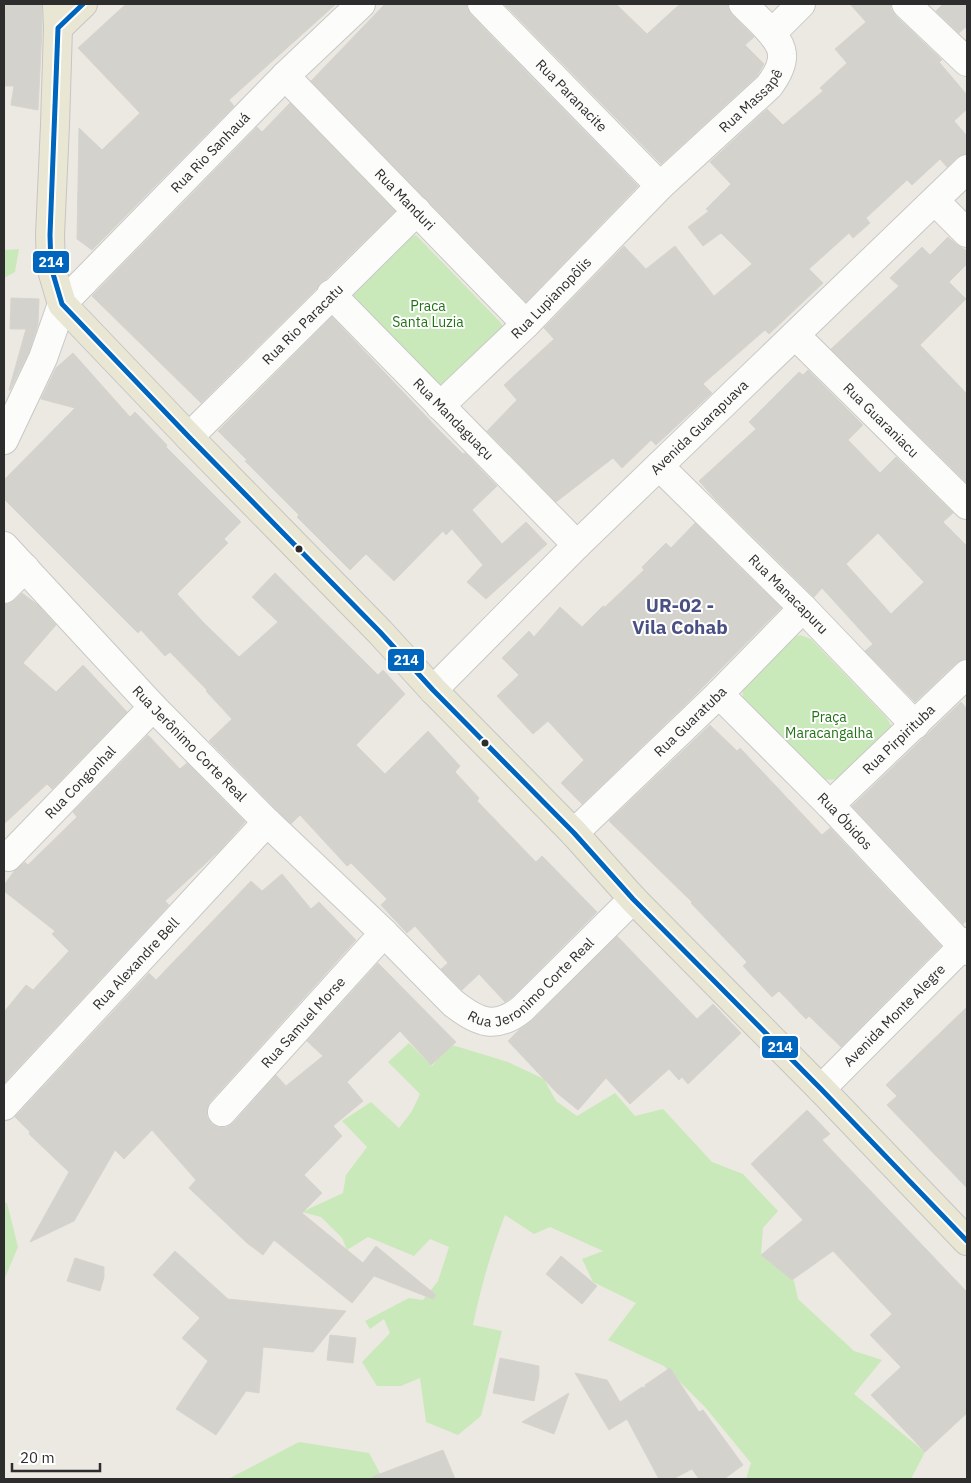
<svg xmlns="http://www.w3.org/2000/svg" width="971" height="1483" font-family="'IBM Plex Sans',sans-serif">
	<rect width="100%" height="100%" fill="#ece9e2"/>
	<!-- green -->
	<g fill="#cae9ba">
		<polygon points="416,235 501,323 505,330 443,391 352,300 352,292 407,239"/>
		<polygon points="19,249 15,272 4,278 4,250"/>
		<polygon points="800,635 811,639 886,717 891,725 891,731 840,779 825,780 814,777 743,699 742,688 788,640"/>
		<path d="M 409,1043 L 432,1066 L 449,1044 L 508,1062 L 544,1079 L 556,1101 L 577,1116 L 615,1093 L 635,1116 L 663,1109 L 712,1162 L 743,1174 L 778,1211 L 763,1228 L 761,1255 L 794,1281 L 798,1299 L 854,1351 L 882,1360 L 854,1394 L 925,1452 L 911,1479 L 746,1479 L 751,1463 L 705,1407 L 664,1366 L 608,1340 L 636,1303 L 593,1282 L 582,1259 L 603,1251 L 550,1227 L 534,1234 L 505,1215 C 491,1251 481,1287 473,1325 L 502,1331 L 481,1416 L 458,1435 L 426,1422 L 420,1378 L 401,1386 L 377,1386 L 362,1362 L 390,1333 L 384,1319 L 370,1329 L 365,1321 L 409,1298 L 423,1300 L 438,1281 L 449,1247 L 430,1239 L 414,1256 L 368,1237 L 347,1250 L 342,1238 L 321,1217 L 302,1212 L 343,1193 L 346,1175 L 367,1147 L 342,1121 L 371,1102 L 399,1128 L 412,1111 L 420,1094 L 388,1062 Z"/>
		<polygon points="4,1202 7,1203 18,1247 4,1280"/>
		<polygon points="299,1442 369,1453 383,1479 228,1479"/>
	</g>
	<!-- building -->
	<g fill="#d4d2cd" stroke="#d7d4ce" fill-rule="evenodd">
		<polygon points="6,4 42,4 42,28 38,110 11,105 14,86 4,86 4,29"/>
		<polygon points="126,4 336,4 229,100 234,106 92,250 77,239 79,128 102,150 140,113 78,48"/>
		<polygon points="385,4 467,4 467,8 471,15 638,186 526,302 311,81"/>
		<polygon points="504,4 616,4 647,34 680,4 728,4 728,8 732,15 754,37 745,45 764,64 757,76 661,164"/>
		<polygon points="850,4 891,4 891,9 895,15 942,60 939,62 967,95 967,109 954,121 967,136 967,154 957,157 947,167 940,159 912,185 907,180 866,218 870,223 853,238 849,233 809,269 823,283 769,334 765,330 703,384 712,393 656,445 651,440 622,468 613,458 556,502 487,431 517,400 504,385 554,339 544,328 624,246 646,269 675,246 714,296 752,264 721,233 703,246 688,227 709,211 706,209 731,184 710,162 767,109 783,125 823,91 820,88 847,63 835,49 866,22"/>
		<polygon points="943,4 967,4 967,26 959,33 936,11"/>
		<polygon points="290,103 395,211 325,280 320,283 317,288 201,403 92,296 257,127 262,132"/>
		<polygon points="948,237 956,244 967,251 967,264 949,282 966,299 920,345 967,394 967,483 831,349 899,286 890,278 922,247 930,255"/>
		<polygon points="11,298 39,299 38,324 29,352 10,390 9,390 26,329 10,329"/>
		<polygon points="332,317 439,430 463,454 465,453 497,486 472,510 502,544 526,522 547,544 486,599 467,582 483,565 452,529 446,535 443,531 394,581 366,554 350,570 297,517 299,515 245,461 247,460 218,431"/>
		<polygon points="73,353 130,417 135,412 167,445 166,447 241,522 224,539 228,543 177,594 203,622 239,657 278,622 252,597 275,573 378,675 383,670 405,694 356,745 385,774 428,731 460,766 455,772 479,798 477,801 536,862 542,856 597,912 512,997 505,1002 479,974 462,990 441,969 448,963 415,926 407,933 381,905 387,899 351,863 347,866 300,815 291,824 278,811 209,741 232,719 206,691 207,690 170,652 165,656 141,630 138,633 4,499 4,480 75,408 41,399 56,368"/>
		<path d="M 808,370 L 863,425 L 848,440 L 880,473 L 896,457 L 953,513 L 943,522 L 967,546 L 967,659 L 963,659 L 956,663 L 915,702 L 865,651 L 873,644 L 822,588 L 814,597 L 716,500 L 699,481 L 756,429 L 749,422 L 799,372 L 803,375 ZM 878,533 L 924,582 L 891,614 L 846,564 Z"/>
		<polygon points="695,523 781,608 688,702 582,804 561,783 584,760 548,721 533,734 497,696 519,675 502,658 529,631 534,637 560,607 582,627 603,606 605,607 644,570 642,567 666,543 671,548"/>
		<polygon points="22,593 38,605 56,625 23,663 56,692 83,665 127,712 52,789 47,784 4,824 4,604 8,604 15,600"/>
		<polygon points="961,702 967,709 967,920 963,924 852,806"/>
		<polygon points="710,725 737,751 740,748 822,835 830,828 941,946 841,1047 809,1016 806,1019 779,991 772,997 743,966 747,962 691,903 692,902 609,821"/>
		<polygon points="148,735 180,769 187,763 245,822 220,850 165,901 169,905 4,1083 4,1012 26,985 33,990 69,951 52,934 55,931 4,891 4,885 15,870 25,862 28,865 77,817 73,812"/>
		<polygon points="282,874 311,909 319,902 356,940 210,1102 207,1109 207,1117 212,1124 218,1127 227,1127 234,1122 276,1075 286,1086 323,1056 307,1041 378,963 456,1042 431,1065 400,1031 347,1082 363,1101 333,1126 342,1136 304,1175 322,1193 302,1213 363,1263 376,1246 436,1295 433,1299 374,1276 352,1303 274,1240 263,1255 247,1243 189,1188 196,1180 152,1130 124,1159 115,1150 74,1221 30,1242 69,1172 29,1134 30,1132 15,1117 149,973 156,980 251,881 262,891"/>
		<polygon points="617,936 697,1019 713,1004 741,1033 688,1084 682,1077 679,1080 669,1069 630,1104 606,1078 578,1110 557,1093 508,1041 520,1029 533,1020"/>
		<polygon points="967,1007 967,1188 887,1105 897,1096 886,1085"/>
		<polygon points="807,1110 830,1134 822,1140 967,1292 967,1413 925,1452 871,1395 901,1367 870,1335 892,1314 833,1251 792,1280 761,1255 803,1220 751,1164"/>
		<polygon points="175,1251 228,1299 346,1311 313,1352 263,1347 259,1393 246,1391 216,1435 176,1409 208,1361 182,1338 200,1318 153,1275"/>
		<polygon points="561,1256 597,1286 582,1304 546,1274"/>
		<polygon points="75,1258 104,1267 104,1277 100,1291 67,1281"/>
		<polygon points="330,1335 356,1338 353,1363 327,1360"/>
		<polygon points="500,1358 539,1366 539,1376 534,1401 493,1393"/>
		<polygon points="670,1368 699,1412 703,1410 743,1465 724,1479 699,1479 692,1469 673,1479 659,1479 627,1419 609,1430 575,1373 607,1380 620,1402 642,1387 645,1388 645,1385"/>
		<polygon points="569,1393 554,1434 522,1422"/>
		<polygon points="443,1450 455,1479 372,1479 372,1477"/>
	</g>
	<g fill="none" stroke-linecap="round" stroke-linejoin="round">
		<defs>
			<g id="minor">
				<path id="s1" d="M 482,4 L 660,186"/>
				<polyline points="906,4 967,62"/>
				<polyline points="772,33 801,4"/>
				<path id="s2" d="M 285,76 L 526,324"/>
				<polyline points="935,201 967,233"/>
				<path id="s3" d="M 331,294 L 577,545"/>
				<path id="s4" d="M 795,335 L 967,505"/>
				<path id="s5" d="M 440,406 L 526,324 L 660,186 L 769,86 C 775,78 783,65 782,54 C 781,37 754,16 743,4"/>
				<path id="s6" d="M 189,437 L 417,211"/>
				<path id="s7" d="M 4,440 L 43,358 L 62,304 L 285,76 L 361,4"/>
				<path id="s8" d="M 659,466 L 803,608 L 915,725"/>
				<path id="s9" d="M 4,546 L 153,707 L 267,822 L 384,933 L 453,1003 C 478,1023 496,1030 522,1009 L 633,899"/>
				<polyline points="4,589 25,568"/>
				<path id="s10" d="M 433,690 L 577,545 L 967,169"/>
				<path id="s11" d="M 719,694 L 830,805 L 967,951"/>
				<path id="s12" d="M 830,805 L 967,674"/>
				<path id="s13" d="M 574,833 L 719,694 L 803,608"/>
				<path id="s14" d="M 8,857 L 153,707"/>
				<path id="s15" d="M 821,1089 L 967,942"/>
				<path id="s16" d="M 4,1106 L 267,822"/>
				<path id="s17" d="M 222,1112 L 384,933"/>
			</g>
			<g id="major">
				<polyline points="57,4 58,28 55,125 50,235 51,267 62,304 189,437 380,632 433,690 574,833 633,899 821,1089 967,1241"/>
				<polyline points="58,28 83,4"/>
			</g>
		</defs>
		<!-- minor casing -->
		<use href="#minor" stroke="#c9c8c7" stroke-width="30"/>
		<!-- major casing -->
		<use href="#major" stroke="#c6c5c3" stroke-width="30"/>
		<!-- minor -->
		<use href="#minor" stroke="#fcfcfb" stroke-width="28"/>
		<!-- major -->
		<use href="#major" stroke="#e9e6d4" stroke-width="28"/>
		<defs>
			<polyline id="bus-1" points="83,4 58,28 50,235 51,267 62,304 189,437 380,632 433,690 574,833 633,899 821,1089 967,1241"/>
		</defs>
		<!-- bus-1 casing -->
		<use href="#bus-1" stroke="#fff" stroke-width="9"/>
		<!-- bus-1 -->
		<use href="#bus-1" stroke="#0065bd" stroke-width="5"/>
	</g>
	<!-- markers -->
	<g fill="#2d2d2d" stroke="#fff" stroke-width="2">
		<circle cx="299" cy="549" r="4.5"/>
		<circle cx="485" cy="743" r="4.5"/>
	</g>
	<g text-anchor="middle" stroke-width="4" stroke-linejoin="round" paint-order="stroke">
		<!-- street labels -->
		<g font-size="14" fill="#2d2d2d" stroke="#fff">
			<text dy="5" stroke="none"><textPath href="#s1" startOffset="128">Rua Paranacite</textPath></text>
			<text dy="5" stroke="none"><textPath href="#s5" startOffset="436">Rua Massapê</textPath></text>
			<text dy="5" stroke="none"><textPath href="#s7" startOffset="360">Rua Rio Sanhauá</textPath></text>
			<text dy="5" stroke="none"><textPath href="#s2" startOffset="172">Rua Manduri</textPath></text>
			<text dy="5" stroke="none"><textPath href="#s5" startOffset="155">Rua Lupianopôlis</textPath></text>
			<text dy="5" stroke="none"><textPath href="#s6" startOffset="160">Rua Rio Paracatu</textPath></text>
			<text dy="5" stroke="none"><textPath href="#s3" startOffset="175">Rua Mandaguaçu</textPath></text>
			<text dy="5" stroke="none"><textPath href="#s4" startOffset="121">Rua Guaraniacu</textPath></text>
			<text dy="5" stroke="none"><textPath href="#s10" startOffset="374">Avenida Guarapuava</textPath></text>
			<text dy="5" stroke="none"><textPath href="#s8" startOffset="182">Rua Manacapuru</textPath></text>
			<text dy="5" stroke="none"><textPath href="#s13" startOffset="161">Rua Guaratuba</textPath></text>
			<text dy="5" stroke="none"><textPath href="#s12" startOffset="95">Rua Pirpirituba</textPath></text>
			<text dy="5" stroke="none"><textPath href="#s9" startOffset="271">Rua Jerônimo Corte Real</textPath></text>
			<text dy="5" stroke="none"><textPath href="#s14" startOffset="104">Rua Congonhal</textPath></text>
			<text dy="5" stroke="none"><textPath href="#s11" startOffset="179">Rua Óbidos</textPath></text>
			<text dy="5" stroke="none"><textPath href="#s16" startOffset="194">Rua Alexandre Bell</textPath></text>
			<text dy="5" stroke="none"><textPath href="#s9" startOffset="738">Rua Jeronimo Corte Real</textPath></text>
			<text dy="5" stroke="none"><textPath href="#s15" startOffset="104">Avenida Monte Alegre</textPath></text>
			<text dy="5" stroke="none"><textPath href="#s17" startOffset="121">Rua Samuel Morse</textPath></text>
		</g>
		<!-- park labels -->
		<g font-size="14" fill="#227216" stroke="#fff">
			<text x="428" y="311">Praca<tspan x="428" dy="16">Santa Luzia</tspan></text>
			<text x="829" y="722">Praça<tspan x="829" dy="16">Maracangalha</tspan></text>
		</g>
		<!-- district labels -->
		<g font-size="19" font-weight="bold" fill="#4a5082" stroke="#fff">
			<text x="680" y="612">UR-02 -<tspan x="680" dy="22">Vila Cohab</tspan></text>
		</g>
	</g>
	<g stroke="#fff" stroke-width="2">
		<rect x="32" y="250" width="38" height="24" rx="5" fill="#0065bd"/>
		<rect x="387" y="648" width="38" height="24" rx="5" fill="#0065bd"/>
		<rect x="761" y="1035" width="38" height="24" rx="5" fill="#0065bd"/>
	</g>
	<g font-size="14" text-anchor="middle" font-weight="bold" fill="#fff">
		<text x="51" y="267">214</text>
		<text x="406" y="665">214</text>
		<text x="780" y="1052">214</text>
	</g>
	<!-- border -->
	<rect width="971" height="1483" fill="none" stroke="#2d2d2d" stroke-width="10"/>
	<!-- scale -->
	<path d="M12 1463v8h88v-8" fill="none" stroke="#2d2d2d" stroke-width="2.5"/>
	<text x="20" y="1463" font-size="15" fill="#2d2d2d" stroke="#ffffff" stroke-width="4" paint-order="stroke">20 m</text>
</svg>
